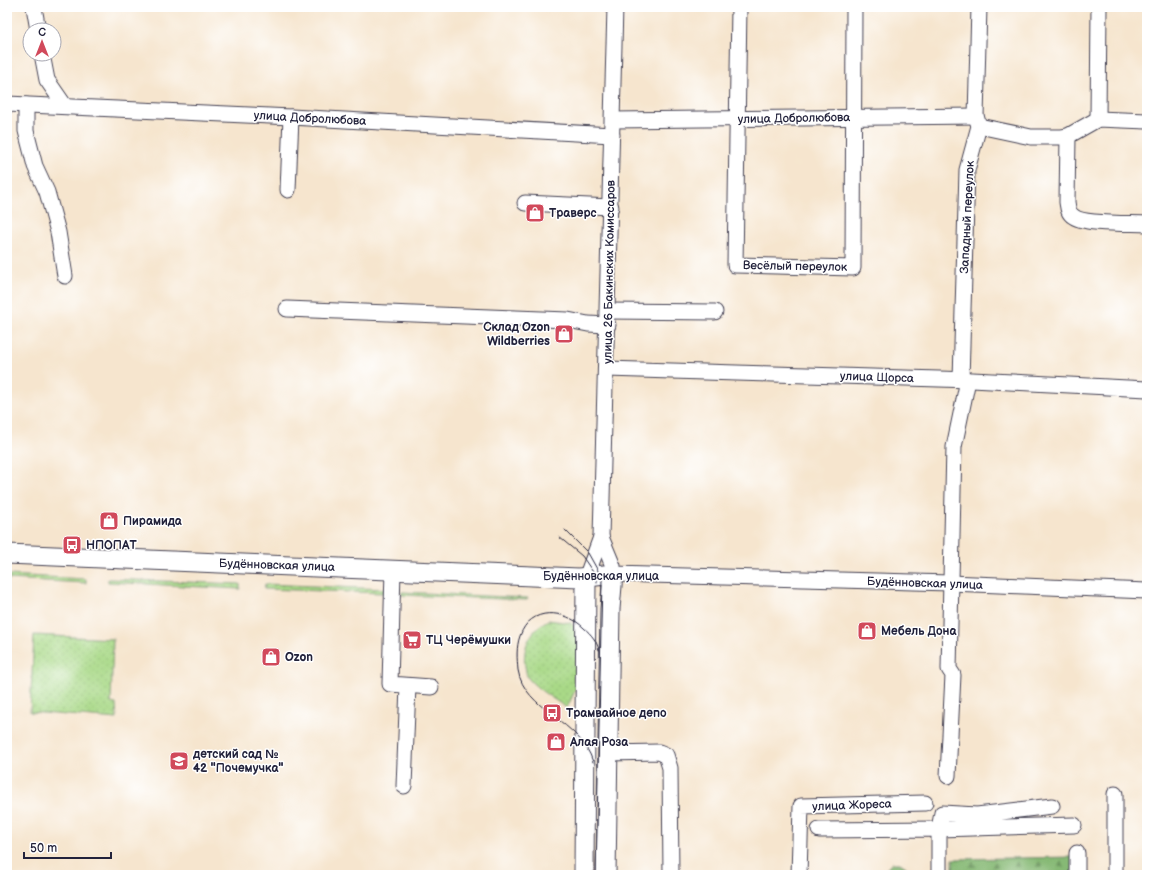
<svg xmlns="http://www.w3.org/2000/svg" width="1154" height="882" font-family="'Balsamiq Sans',sans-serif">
	<defs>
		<pattern id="grass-dots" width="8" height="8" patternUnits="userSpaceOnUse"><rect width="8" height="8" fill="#a9d987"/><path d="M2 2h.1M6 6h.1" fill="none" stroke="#91ba75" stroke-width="1.8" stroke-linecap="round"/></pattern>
		<pattern id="forest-firs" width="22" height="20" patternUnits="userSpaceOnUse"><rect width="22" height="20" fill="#86b974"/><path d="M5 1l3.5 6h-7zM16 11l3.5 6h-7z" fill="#6d9660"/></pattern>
	</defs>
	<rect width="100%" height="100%" fill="#fff"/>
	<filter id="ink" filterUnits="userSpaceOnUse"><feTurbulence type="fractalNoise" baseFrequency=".025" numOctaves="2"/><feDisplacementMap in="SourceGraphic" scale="8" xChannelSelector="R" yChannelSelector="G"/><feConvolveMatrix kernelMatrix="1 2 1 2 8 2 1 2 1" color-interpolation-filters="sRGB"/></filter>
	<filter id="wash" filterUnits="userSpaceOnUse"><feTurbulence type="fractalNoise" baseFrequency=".012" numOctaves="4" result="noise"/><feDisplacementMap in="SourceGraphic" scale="16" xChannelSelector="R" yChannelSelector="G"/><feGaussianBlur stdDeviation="0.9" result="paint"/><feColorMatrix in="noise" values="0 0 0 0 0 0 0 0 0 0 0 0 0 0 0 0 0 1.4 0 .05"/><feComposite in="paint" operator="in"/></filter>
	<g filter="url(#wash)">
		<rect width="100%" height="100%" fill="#f6e5ce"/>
		<!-- grass -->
		<g fill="url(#grass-dots)" stroke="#667e61">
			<polygon points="7,575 86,579 86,583 7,579"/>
			<polygon points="108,579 240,584 240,589 108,582"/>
			<polygon points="265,584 385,589 384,593 264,589"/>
			<polygon points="402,592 528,598 527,600 401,595"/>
			<path d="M 548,620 L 571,623 L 579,631 L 579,682 L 567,708 C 554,699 538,690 528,678 C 526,675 526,670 525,666 C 522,646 531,630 548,620 Z"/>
			<polygon points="34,635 113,639 111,703 116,704 117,719 30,712"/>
		</g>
		<!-- forest -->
		<g fill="url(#forest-firs)" stroke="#546e58">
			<polygon points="1074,857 1073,875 953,875 953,859"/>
			<polygon points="892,863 900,863 906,867 906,875 881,875"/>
		</g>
	</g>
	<g filter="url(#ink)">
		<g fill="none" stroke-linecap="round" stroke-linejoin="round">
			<defs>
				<g id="minor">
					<polyline points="34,7 38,30"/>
					<polyline points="739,7 735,265 853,268 854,7"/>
					<polyline points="42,54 47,80 65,106"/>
					<polyline points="7,104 291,117 612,135"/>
					<polyline points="26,105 26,131 35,166 47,192 58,232 65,276"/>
					<polyline points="1098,119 1099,7"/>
					<polyline points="613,120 976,116"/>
					<polyline points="979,126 1031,137 1062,137 1068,136 1098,119 1147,121"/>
					<path d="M 1068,136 L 1067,202 C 1068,208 1068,213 1073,216 C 1083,225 1132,223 1147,224"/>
					<polyline points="288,190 291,117"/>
					<polyline points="525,203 611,207"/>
					<polyline points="287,309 568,320 588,324 608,325"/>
					<polyline points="608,311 715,312"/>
					<polyline points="607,369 972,380 1147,389"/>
					<polyline points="961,380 967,170 979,126 976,116 979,7"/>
					<polyline points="601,537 613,566 613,574 950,583 1147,591"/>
					<polyline points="393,570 390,684 431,687"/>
					<polyline points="586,578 601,537 615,7"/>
					<polyline points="608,753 659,752 666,755 670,768 671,875"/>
					<polyline points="948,776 953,675 949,669 954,447 968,380"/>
					<polyline points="404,786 408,686"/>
					<polyline points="1115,794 1115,875"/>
					<polyline points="1052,806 977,815 942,813 939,829 1074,825"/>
					<polyline points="819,830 939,829 939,875"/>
					<polyline points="1077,853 1077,875"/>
					<polyline points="799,875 801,806 925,803"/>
				</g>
				<g id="major">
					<polyline points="7,554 579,578 613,574 610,609 606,875"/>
					<polyline points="584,875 586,578"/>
				</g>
			</defs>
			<!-- minor casing -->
			<use href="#minor" stroke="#423f51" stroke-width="17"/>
			<!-- major casing -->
			<use href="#major" stroke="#423f51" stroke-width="21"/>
			<!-- minor -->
			<use href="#minor" stroke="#fff" stroke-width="15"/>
			<!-- major -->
			<use href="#major" stroke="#fff" stroke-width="19"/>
			<!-- tram -->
			<g stroke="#22223b" stroke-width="1">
				<polyline points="565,530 588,553 602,578 596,875"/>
				<polyline points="559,537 582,556 597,578 597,582"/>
				<path d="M 593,762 C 581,721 524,710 518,670 C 517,659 516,647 520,636 C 530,606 565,609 584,628 C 591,634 597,641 599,650"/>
			</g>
		</g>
	</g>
	<!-- icons -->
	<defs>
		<symbol id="shop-square" viewBox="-11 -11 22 22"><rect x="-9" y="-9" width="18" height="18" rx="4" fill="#d1495b" stroke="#fff"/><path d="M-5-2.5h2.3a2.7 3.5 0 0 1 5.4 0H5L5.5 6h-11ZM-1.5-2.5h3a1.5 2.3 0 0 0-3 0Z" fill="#fff"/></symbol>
		<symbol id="bus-square" viewBox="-11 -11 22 22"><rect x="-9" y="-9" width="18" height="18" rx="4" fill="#d1495b" stroke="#fff"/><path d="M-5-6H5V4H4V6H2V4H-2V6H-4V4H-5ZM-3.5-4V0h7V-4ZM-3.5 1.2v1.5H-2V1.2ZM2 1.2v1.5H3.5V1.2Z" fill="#fff"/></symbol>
		<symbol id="supermarket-square" viewBox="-11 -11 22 22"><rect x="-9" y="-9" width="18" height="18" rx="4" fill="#d1495b" stroke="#fff"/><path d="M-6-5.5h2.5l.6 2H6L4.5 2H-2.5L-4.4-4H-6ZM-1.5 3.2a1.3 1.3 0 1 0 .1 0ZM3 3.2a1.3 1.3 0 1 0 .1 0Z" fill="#fff"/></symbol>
		<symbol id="school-square" viewBox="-11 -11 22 22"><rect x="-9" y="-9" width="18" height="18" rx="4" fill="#d1495b" stroke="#fff"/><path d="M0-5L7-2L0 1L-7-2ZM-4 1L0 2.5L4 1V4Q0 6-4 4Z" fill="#fff"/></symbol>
	</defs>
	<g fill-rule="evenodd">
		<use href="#shop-square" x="524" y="202" width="22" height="22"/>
		<use href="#shop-square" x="553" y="323" width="22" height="22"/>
		<use href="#shop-square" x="98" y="510" width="22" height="22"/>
		<use href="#bus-square" x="61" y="534" width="22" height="22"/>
		<use href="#shop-square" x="856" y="620" width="22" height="22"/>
		<use href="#supermarket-square" x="401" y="629" width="22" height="22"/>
		<use href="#shop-square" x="260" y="646" width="22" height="22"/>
		<use href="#bus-square" x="541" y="702" width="22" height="22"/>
		<use href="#shop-square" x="545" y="731" width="22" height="22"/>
		<use href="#school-square" x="168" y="750" width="22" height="22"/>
	</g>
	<g text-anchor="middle" stroke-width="3" stroke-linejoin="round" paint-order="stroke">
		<!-- street labels -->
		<g font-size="12" fill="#22223b" stroke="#fff">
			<text transform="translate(310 118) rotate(3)" y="4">улица Добролюбова</text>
			<text transform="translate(794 118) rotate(-1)" y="4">улица Добролюбова</text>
			<text transform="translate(967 217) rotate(-87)" y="4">Западный переулок</text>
			<text transform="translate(795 266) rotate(1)" y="4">Весёлый переулок</text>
			<text transform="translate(609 272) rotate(-89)" y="4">улица 26 Бакинских Комиссаров</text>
			<text transform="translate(877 377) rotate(2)" y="4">улица Щорса</text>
			<text transform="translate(277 565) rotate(2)" y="4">Будённовская улица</text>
			<text x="601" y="580">Будённовская улица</text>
			<text transform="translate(925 583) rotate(2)" y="4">Будённовская улица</text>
			<text transform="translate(852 805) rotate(-2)" y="4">улица Жореса</text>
		</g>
		<!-- poi labels -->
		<g font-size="12" font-weight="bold" fill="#22223b" stroke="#fff" text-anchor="start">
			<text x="549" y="217">Траверс</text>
			<text x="550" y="331" text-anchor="end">Склад Ozon<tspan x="550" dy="14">Wildberries</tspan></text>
			<text x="123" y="525">Пирамида</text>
			<text x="86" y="549">НПОПАТ</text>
			<text x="881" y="635">Мебель Дона</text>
			<text x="426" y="644">ТЦ Черёмушки</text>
			<text x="285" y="661">Ozon</text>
			<text x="566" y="717">Трамвайное депо</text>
			<text x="570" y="746">Алая Роза</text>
			<text x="193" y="758">детский сад №<tspan x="193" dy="14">42 "Почемучка"</tspan></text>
		</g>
	</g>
	<!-- margin -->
	<rect width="1154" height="882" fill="none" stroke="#fff" stroke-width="24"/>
	<!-- north arrow -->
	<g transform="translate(42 42)"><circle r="19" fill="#ffffff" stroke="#a7a7b1"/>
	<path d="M0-3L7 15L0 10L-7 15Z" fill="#d1495b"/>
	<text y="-6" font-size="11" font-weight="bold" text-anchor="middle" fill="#22223b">С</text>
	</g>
	<!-- scale -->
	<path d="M24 852v6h87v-6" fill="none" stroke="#22223b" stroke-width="2"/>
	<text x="30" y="852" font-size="12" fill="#22223b" stroke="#ffffff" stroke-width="3" paint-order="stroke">50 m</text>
</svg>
